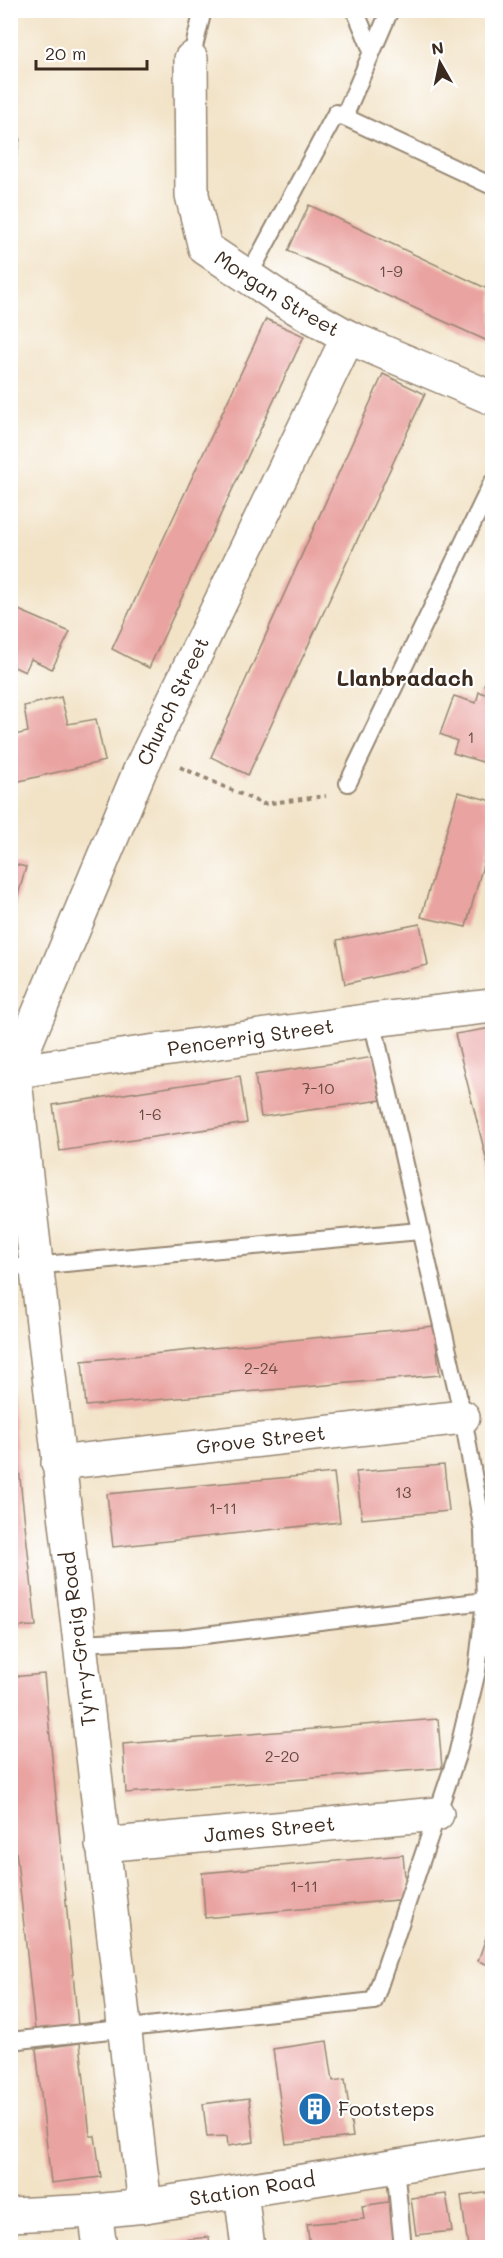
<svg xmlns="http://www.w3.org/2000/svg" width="503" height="2258" font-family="Mali,sans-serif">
	<rect width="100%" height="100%" fill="#fff"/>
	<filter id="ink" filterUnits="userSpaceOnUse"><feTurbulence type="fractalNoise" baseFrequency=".0167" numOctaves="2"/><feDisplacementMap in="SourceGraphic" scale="12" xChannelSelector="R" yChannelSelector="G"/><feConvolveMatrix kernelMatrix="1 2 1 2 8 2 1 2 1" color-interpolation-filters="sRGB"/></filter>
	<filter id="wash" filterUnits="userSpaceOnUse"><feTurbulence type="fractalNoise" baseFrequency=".008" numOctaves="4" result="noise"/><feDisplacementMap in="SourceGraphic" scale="24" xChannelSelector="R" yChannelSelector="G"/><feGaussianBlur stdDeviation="1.35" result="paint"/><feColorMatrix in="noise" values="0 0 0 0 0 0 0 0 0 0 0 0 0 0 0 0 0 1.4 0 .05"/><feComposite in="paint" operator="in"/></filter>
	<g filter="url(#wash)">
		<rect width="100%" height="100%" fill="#f2e3c7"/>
		<g id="blocks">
			<!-- building -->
			<g fill="#e9a3a0">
				<polygon points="10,136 20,138 12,179 10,179"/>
				<polygon points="309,205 492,291 492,343 288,251"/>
				<polygon points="266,319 304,336 149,668 112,649"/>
				<polygon points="383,374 425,394 248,775 211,757"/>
				<polygon points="14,608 70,632 52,669 31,659 25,672 10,665 10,615"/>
				<polygon points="492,668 492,689 484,685"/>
				<polygon points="479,692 492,696 492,765 453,753 457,741 440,734 454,696 476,703"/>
				<polygon points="61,697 68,724 96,719 105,761 11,783 10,736 28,732 24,706"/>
				<polygon points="458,792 492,801 492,832 466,927 421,917"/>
				<polygon points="10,863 26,867 11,920 10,920"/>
				<polygon points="420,924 428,965 345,984 337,940"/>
				<polygon points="492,1028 492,1181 455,1034"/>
				<polygon points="374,1057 381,1100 261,1117 255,1075"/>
				<polygon points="240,1076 247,1123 60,1151 53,1105"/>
				<polygon points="434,1326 440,1375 86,1406 82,1361"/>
				<polygon points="10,1386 36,1626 10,1627"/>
				<polygon points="444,1465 449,1511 362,1519 356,1472"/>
				<polygon points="334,1473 340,1522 113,1547 107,1494"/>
				<polygon points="44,1674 78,2026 35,2030 10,1794 10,1677"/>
				<polygon points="438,1719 442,1768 126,1793 123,1744"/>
				<polygon points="403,1855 407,1899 205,1918 202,1873"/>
				<polygon points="492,1920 492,1966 478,1961"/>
				<polygon points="327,2041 333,2081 345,2079 353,2137 286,2144 273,2049"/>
				<polygon points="80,2043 90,2136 95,2136 101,2177 51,2183 36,2049"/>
				<polygon points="249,2098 254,2142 228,2146 227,2136 207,2137 203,2104"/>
				<polygon points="492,2192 492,2247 468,2247 461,2196"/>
				<polygon points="446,2194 452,2231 416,2235 411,2198"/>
				<polygon points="394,2201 399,2247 310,2247 307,2224 364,2219 362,2206"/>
				<polygon points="209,2237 210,2247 165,2247 165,2242"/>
			</g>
		</g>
	</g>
	<g filter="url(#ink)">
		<use href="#blocks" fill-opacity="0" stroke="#968672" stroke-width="1.5"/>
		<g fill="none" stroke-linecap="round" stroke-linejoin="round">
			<defs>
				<g id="lane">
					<polyline points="355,10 372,51"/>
					<polyline points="191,59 203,10"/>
					<polyline points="344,117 390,10"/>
					<polyline points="248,277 336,113 492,186"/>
					<polyline points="348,783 492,483"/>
					<polyline points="10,1268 420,1231"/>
					<polyline points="79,1643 180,1638 485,1601"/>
					<polyline points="10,2041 374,2001 457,1755 477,1671 485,1601 483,1531 463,1417 372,1020"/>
					<polyline points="395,2166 403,2248"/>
				</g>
				<g id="street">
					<path id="s1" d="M 191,59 L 192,195 L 205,248 L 286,302 L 348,337 L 492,398"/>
					<path id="s2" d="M 10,1072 L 372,1020 L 492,1006"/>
					<path id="s3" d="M 58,1463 L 463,1417"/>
					<path id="s4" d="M 102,1845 L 437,1814"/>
					<polyline points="241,2191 248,2248"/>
					<path id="s5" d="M 145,2206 L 14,1072 L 140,770 L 348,337"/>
					<polyline points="95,2211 100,2248"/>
					<path id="s6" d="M 10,2215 L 95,2211 L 145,2206 L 492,2151"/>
				</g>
			</defs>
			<!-- lane casing -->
			<use href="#lane" stroke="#968672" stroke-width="20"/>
			<!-- street casing -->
			<use href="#street" stroke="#968672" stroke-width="36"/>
			<!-- path -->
			<polyline stroke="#968672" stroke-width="4" stroke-dasharray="4.5 4.5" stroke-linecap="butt" points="180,767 263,804 326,796"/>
			<!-- lane -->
			<use href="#lane" stroke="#fff" stroke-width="16"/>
			<!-- street -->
			<use href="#street" stroke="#fff" stroke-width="33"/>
		</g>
	</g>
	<!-- icons -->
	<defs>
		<symbol id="building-disc" viewBox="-11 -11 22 22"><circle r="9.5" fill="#1f6fb2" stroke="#fff"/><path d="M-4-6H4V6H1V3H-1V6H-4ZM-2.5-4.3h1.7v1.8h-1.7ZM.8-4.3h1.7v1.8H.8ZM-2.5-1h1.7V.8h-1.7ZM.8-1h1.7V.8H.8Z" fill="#fff"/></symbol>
	</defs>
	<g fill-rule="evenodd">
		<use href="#building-disc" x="296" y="2090" width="38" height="38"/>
	</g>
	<g text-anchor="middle" stroke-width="4.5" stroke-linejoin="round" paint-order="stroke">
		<!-- number labels -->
		<g font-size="16" fill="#66483e">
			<text x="391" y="277">1-9</text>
			<text x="471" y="743">1</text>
			<text x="318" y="1094">7-10</text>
			<text x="150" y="1120">1-6</text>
			<text x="261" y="1374">2-24</text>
			<text x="403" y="1498">13</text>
			<text x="223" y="1514">1-11</text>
			<text x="282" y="1762">2-20</text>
			<text x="304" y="1892">1-11</text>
		</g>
		<!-- street labels -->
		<g font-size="20" fill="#3b2a1e" stroke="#fff">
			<text dy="7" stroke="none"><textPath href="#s1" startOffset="276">Morgan Street</textPath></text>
			<text dy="7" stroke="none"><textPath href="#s5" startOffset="1545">Church Street</textPath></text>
			<text dy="7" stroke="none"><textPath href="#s2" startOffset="243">Pencerrig Street</textPath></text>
			<text dy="7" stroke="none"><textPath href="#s3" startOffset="204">Grove Street</textPath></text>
			<text transform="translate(78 1639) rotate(-97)" y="7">Ty'n-y-Graig Road</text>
			<text dy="7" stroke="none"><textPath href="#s4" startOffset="168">James Street</textPath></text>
			<text dy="7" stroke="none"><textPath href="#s6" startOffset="244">Station Road</textPath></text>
		</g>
		<!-- poi labels -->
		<g font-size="20" fill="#3b2a1e" stroke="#fff" text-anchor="start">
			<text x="338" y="2116">Footsteps</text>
		</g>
		<!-- quarter labels -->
		<g font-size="22" font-weight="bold" fill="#3b2a1e" stroke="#fff">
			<text x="405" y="686">Llanbradach</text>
		</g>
	</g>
	<!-- margin -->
	<rect width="503" height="2258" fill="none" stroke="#fff" stroke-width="36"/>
	<!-- north arrow -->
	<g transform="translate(440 63) rotate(351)" stroke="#ffffff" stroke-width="4.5" paint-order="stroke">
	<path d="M0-4.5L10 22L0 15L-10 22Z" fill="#3b2a1e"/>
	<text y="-9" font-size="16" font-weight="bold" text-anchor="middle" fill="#3b2a1e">N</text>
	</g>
	<!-- scale -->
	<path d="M36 60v9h111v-9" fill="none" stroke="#3b2a1e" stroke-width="3"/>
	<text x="45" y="60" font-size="18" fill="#3b2a1e" stroke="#ffffff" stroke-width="4.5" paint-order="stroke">20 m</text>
</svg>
